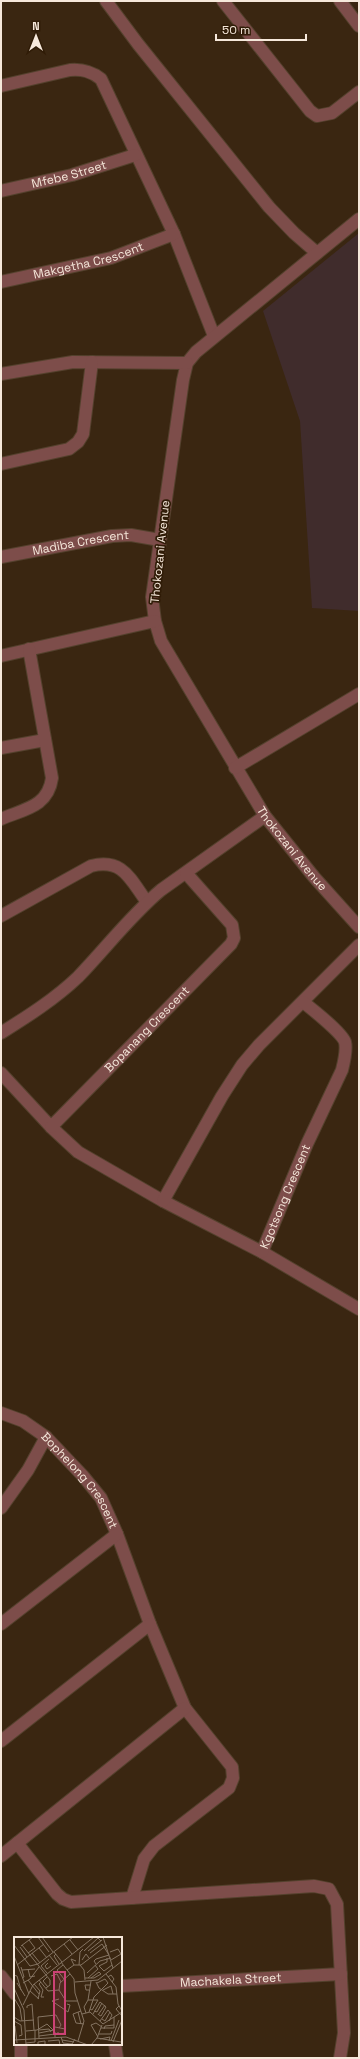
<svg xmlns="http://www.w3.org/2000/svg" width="360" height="2059" font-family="'Space Grotesk',sans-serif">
	<rect width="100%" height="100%" fill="#3a2611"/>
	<!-- education -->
	<polygon fill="#402c2c" points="359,233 359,611 312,608 300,421 263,311"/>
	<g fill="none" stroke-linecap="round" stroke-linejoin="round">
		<defs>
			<g id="minor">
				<polyline points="106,1 138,44 269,207 294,233 317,253"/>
				<polyline points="223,1 310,111 317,116 332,113 359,92"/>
				<polyline points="340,1 359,26"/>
				<path d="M 1,86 L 70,70 C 82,69 91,71 101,79 L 174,234 L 214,336"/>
				<path id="s1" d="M 1,191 L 72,175 L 135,155"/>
				<path id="s2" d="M 359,219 L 196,352 L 187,363 L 183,380 L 152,597 L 155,621 L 161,641 L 265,816 L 314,877 L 359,927"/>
				<path id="s3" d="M 1,282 L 111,258 L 174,234"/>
				<polyline points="1,374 73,362 187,363"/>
				<polyline points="1,464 69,449 78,442 83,434 92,362"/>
				<path id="s4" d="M 1,557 L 112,536 L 131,535 L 160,540"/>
				<polyline points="1,656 155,621"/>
				<polyline points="1,748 45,740"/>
				<polyline points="235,768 359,694"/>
				<path d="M 1,819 C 24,809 48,807 52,778 L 29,649"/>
				<path d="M 1,916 L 91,866 C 123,858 130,879 147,902"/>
				<path d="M 1,1033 C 28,1016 55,999 78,977 C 106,948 131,915 161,890 L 265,816"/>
				<polyline points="1,1073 51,1127 78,1152 163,1201 262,1252 359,1309"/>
				<path id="s5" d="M 51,1127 L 231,944 L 234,938 L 232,925 L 186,873"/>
				<polyline points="163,1201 222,1096 242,1065 259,1045 359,945"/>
				<path id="s6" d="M 262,1252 L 307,1144 L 342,1070 C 344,1062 347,1050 345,1042 C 342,1033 312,1009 303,1002"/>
				<path id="s7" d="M 1,1413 L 23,1421 L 46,1437 L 83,1476 L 101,1498 L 117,1534 L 150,1624 L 185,1708 L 232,1767 L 233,1778 L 229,1788 L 154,1846 L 144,1859 L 132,1898"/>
				<polyline points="1,1508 28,1470 46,1437"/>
				<polyline points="1,1624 117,1534"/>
				<polyline points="1,1741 150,1624"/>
				<polyline points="17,1843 57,1894 63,1899 71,1902 314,1886 329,1889 337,1904 344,2033 340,2058"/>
				<polyline points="1,1856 185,1708"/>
				<polyline points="1,1976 15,1994"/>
				<path id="s8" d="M 121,1986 L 341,1974"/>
				<polyline points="21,2044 21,2058"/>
				<polyline points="115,2044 117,2058"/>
			</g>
		</defs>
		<!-- minor casing -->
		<use href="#minor" stroke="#54412d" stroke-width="14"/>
		<!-- minor -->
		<use href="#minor" stroke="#7d4d4a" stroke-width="12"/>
	</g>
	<g text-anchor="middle" stroke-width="3.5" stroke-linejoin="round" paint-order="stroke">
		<!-- street labels -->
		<g font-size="12" fill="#f6e8db" stroke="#301c07">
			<text dy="4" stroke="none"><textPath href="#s1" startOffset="70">Mfebe Street</textPath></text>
			<text dy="4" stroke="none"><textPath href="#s3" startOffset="90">Makgetha Crescent</textPath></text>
			<text dy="4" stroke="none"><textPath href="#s4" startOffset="81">Madiba Crescent</textPath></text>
			<text transform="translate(160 552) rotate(-84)" y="4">Thokozani Avenue</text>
			<text dy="4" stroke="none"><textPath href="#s2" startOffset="752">Thokozani Avenue</textPath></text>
			<text dy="4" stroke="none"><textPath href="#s5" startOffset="137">Bopanang Crescent</textPath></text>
			<text dy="4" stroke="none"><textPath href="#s6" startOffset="60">Kgotsong Crescent</textPath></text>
			<text dy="4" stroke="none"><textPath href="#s7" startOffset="107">Bophelong Crescent</textPath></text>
			<text dy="4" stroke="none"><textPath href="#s8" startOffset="110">Machakela Street</textPath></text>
		</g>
	</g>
	<!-- overview -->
	<g transform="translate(14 1937)">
		<rect width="108" height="108" fill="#3a2611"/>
		<path fill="none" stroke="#857462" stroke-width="1" d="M 24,0 L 35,15M 28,0 L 39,15M 89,0 L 99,31M 56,3 L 64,13M 50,7 L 58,17M 0,8 L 16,29 L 24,27 L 59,0M 8,8 L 36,43 L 36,48 L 32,51M 7,9 L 19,0M 6,10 L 13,20M 25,11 L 33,21M 70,14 L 84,1 L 87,4M 74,14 L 88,3M 40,15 L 48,25M 96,15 L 104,12 L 107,17 L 97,23M 14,16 L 21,11 L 15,3M 18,16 L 26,26M 76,16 L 88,7 L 95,18M 42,17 L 40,19 L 45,27M 35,18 L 43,28M 0,19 L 15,57M 68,23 L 72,17 L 75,21M 47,25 L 60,42 L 61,56 L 70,84 L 64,104M 34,26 L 31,29 L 33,32 L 37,29M 82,27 L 80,24 L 82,22 L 95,18M 3,28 L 30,7M 49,28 L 43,33 L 50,42M 60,28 L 57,22 L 62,24M 65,28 L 66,15 L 69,12M 66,28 L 70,33 L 71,43M 7,30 L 10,40 L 8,41M 87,31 L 85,29 L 93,25 L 93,21M 87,31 L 90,34 L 98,28M 14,32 L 16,40 L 21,39M 8,33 L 21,32M 53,33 L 60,28 L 67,28 L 93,8M 33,36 L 27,29 L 35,22M 73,36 L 86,24 L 97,21M 56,37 L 46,46 L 45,53 L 52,64 L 63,64M 92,37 L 102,50 L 104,67 L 108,74M 0,38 L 3,39 L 7,53M 37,39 L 43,37 L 47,45M 33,40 L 29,44 L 34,50M 94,40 L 97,38 L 100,42 L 98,45M 71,41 L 80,41 L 87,37M 74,41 L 84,32 L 81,28M 77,41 L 85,35 L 87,37M 14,43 L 25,57M 25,43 L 34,54 L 45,53M 27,45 L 25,47 L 29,53 L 27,60 L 30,60M 61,45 L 84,43 L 108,24M 82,45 L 85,51 L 94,57 L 103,57M 3,46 L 11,59M 9,46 L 16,42 L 25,30M 20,47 L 26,54 L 24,62M 0,51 L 10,73 L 12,108M 75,53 L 72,53 L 71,48 L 77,48M 89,53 L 97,49 L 99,57M 16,54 L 25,62M 0,61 L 6,71 L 8,84M 45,62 L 38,64 L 54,75 L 56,68 L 53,67M 74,63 L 77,44M 9,68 L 19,48 L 80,0M 105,69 L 102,72 L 108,79M 13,71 L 13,69 L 18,67 L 20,93M 67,74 L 59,77 L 62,86 L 70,87M 80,74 L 83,75 L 88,66M 64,75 L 67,87M 75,75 L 80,60 L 94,46 L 91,42 L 83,46M 72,76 L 70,70 L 74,63 L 84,63 L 78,73 L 76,72M 68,77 L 76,75 L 89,87 L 108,75M 79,77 L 86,65 L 92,70 L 87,79 L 85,78M 42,78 L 47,88 L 45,91M 84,78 L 91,68M 0,80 L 6,84 L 20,83M 88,82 L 91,84 L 96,75M 0,84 L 7,88 L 8,98 L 5,99M 86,84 L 94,73 L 98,78 L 95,84M 33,87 L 41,95 L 41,100M 1,89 L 3,106M 41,90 L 51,92 L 50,97 L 44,97 L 44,95M 87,91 L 100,91 L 100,80M 90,92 L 91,89 L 100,88M 25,93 L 35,92 L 37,95M 12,94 L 23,93 L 33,87M 25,96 L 40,93M 85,97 L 97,97 L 98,94M 25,99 L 41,97M 47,100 L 49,106 L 58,107 L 61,102M 84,100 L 77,88 L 82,86 L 88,90M 25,101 L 24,80 L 42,78M 83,101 L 107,105M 86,102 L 96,100 L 95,104M 0,103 L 52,100 L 74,108M 48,103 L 60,105M 34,104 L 45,103 L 46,108M 97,104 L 105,83M 99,105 L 108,83M 12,106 L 21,105 L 21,93M 24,108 L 24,105 L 31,104 L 31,107M 77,108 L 83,101 L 88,88"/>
		<path fill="#cc4275" fill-opacity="0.15" stroke="#cc4275" stroke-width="2" d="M 40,35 L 51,35 L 51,97 L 40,97 Z"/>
		<rect width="108" height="108" fill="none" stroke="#f6e8db" stroke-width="2"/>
	</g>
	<!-- border -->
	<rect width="360" height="2059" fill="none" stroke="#f6e8db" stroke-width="4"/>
	<!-- north arrow -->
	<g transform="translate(36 36)" stroke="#301c07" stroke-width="3" paint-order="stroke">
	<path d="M0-3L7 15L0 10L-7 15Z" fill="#f6e8db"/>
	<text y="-6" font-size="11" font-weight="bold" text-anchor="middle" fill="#f6e8db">N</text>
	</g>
	<!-- scale -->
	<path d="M216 34v6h90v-6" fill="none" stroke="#f6e8db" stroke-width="2"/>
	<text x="222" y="34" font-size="12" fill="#f6e8db" stroke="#301c07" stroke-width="3" paint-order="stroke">50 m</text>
</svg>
